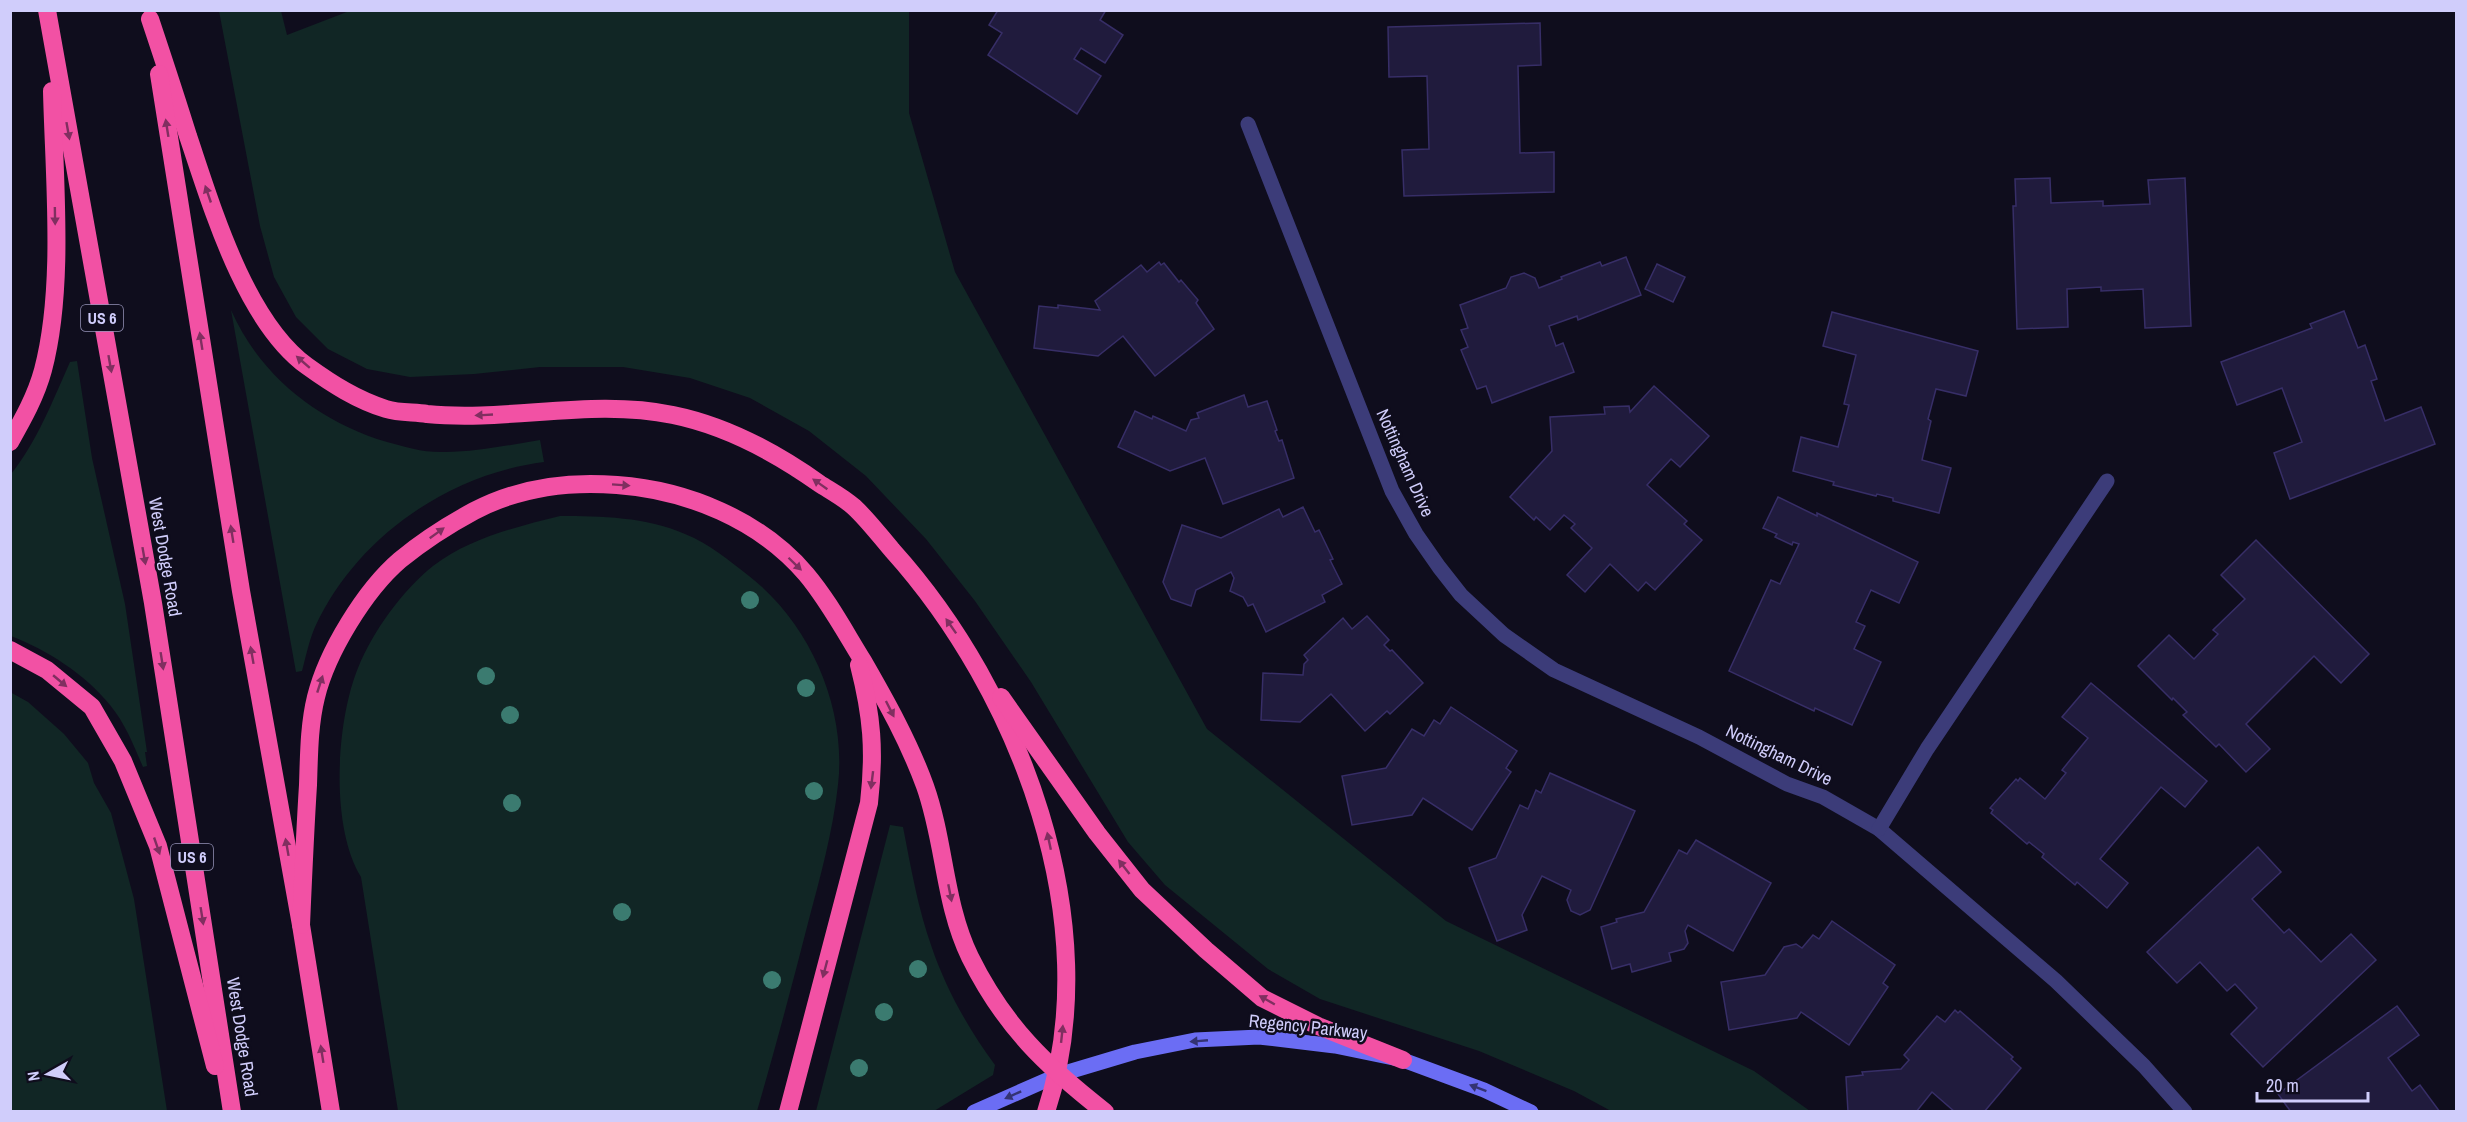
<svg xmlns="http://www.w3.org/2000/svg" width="2467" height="1122" font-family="'Archivo Narrow',sans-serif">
	<rect width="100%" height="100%" fill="#0f0d1d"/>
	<!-- green -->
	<g fill="#112625">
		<polygon points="352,10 909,11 909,113 955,272 1207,729 1446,921 1754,1071 1810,1111 1611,1111 1574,1091 1479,1051 1320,999 1268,969 1165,885 1128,842 1031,682 975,601 926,539 866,476 809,431 750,398 690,378 623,367 540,367 474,374 410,377 367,369 328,349 296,317 274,277 260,226 219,11 281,11 287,35"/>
		<path d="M 231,310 C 260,376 319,422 387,442 C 406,447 424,453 445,452 C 477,452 509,445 540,440 L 544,462 C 448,474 356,538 315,627 C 309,641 306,656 302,671 L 296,672 Z"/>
		<path d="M 77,361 L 92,458 L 125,604 L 147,752 L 145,752 L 147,766 L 143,767 C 134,746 125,723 110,705 C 85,674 47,650 11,636 L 11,474 C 37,442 53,400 70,362 Z"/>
		<path d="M 560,516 C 601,516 646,517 685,534 C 708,543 730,561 749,576 C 810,623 847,708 838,785 C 833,831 820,878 808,923 C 792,986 775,1049 757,1111 L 398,1111 L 361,877 C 330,827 336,722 358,668 C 373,631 402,591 433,566 C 470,538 516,527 560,516 Z"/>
		<polygon points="10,692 28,702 64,734 88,763 94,783 111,813 134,899 167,1111 11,1111"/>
		<path d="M 890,825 L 903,827 C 911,868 918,909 932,948 C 946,989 969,1030 995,1065 L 993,1075 L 934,1111 L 816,1111 Z"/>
	</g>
	<!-- building -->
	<g fill="#201b3d" stroke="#372e67" stroke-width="1.5">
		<polygon points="998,10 1106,10 1100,20 1123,35 1105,63 1081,48 1074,59 1101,76 1077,114 988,55 1002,33 989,25"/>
		<polygon points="1540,23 1541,65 1518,66 1520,153 1554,152 1554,192 1404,196 1402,150 1429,149 1427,76 1389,77 1388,27"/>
		<polygon points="2050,178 2051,203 2103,201 2103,206 2150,204 2148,180 2185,178 2191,326 2145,328 2143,289 2101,291 2101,287 2067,289 2068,327 2017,329 2013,206 2016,206 2015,179"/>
		<polygon points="1626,257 1641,295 1578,320 1577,316 1549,326 1556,346 1563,343 1574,372 1492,403 1486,386 1477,389 1461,350 1468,347 1461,330 1468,328 1460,305 1506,288 1511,277 1524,273 1535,278 1539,288 1562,279 1561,277 1600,262 1602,266"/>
		<polygon points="1159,262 1161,265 1164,263 1179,282 1181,280 1198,300 1196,303 1214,329 1155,376 1123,336 1098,356 1034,348 1039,306 1058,308 1058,305 1100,310 1095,301 1141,265 1147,272"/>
		<polygon points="1657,264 1685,277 1673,302 1645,289"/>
		<polygon points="2344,311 2358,348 2365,345 2377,379 2371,381 2385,421 2421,407 2435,444 2290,499 2274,453 2302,442 2282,388 2237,405 2221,362 2312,328 2310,324"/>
		<polygon points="1832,312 1978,351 1966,396 1936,389 1928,419 1931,421 1922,460 1951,468 1939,513 1893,501 1893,498 1877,494 1876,496 1833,485 1834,482 1793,471 1801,437 1838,447 1849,405 1844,404 1856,355 1823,346"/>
		<polygon points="1654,386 1709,436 1680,467 1671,459 1647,485 1687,521 1684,524 1702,540 1655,590 1646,582 1638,591 1610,564 1585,592 1567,575 1592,548 1571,528 1575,524 1564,515 1550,530 1536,517 1534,520 1510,497 1552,451 1550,417 1605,414 1604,407 1629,406 1630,412"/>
		<polygon points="1244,395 1248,407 1267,401 1277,430 1275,431 1279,441 1282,440 1294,478 1223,504 1205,458 1170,471 1118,447 1135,411 1152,419 1153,416 1186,431 1191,420 1199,418 1197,413"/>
		<polygon points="1778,497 1817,516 1817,513 1918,562 1899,603 1871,590 1856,622 1865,626 1854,649 1881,662 1852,725 1815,708 1814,711 1729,671 1771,580 1780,584 1799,544 1793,542 1792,545 1775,537 1777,534 1763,528"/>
		<polygon points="1303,507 1315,532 1319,530 1333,559 1330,560 1342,584 1322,595 1325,602 1266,632 1253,604 1248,606 1243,597 1230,591 1234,578 1231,572 1196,590 1191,606 1171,599 1163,582 1182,525 1221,538 1279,509 1283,517"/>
		<polygon points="2256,540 2369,654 2341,683 2314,656 2246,724 2270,749 2246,772 2219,744 2216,747 2183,715 2187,712 2173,698 2172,700 2138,666 2169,635 2194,659 2218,634 2213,630 2245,599 2221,575"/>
		<polygon points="1367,616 1389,640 1384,645 1390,651 1392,650 1423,683 1390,714 1387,711 1365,731 1331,694 1300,722 1261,720 1263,673 1303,675 1304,664 1308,660 1304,655 1343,618 1352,629"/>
		<polygon points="2091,683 2207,781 2185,807 2161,787 2100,859 2128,883 2107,908 2077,882 2075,885 2042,857 2044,854 2029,842 2027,844 1991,813 1993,810 1990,808 2016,779 2018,781 2020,778 2045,799 2066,773 2062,770 2088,738 2062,717"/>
		<polygon points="1451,707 1517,751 1506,768 1511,772 1472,830 1423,798 1412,815 1352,825 1342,776 1386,768 1412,729 1424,736 1434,720 1440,724"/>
		<polygon points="1550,773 1635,811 1590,910 1580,915 1571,911 1567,900 1571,890 1542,876 1522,915 1527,930 1497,941 1469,868 1496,858 1520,805 1528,809 1536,790 1541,793"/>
		<polygon points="1696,840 1771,883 1733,951 1688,925 1685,931 1688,943 1684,949 1669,953 1671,961 1632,972 1630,964 1612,969 1601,927 1617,922 1616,919 1644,912 1679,850 1687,854"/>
		<polygon points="2258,847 2281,872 2252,899 2284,933 2289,929 2321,962 2351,934 2376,960 2263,1067 2231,1034 2257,1008 2235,984 2227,991 2200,962 2177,983 2147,952"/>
		<polygon points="1832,921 1895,965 1883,983 1888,987 1849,1045 1801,1012 1797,1018 1729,1030 1721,982 1765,975 1784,947 1796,944 1802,948 1813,935 1819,939"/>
		<polygon points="2397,1006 2419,1035 2388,1058 2412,1091 2420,1085 2440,1112 2291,1112 2278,1094"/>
		<polygon points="1955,1010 1958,1013 1960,1011 2013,1057 2011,1059 2021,1068 1984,1112 1955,1112 1932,1092 1916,1112 1848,1112 1846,1077 1863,1075 1862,1072 1901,1069 1909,1060 1904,1055 1937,1016 1945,1022"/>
	</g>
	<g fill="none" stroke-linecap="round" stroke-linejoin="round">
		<!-- minor -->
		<g stroke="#3c3c79" stroke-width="15">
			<polyline points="1248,124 1392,491 1416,534 1439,567 1461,595 1504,635 1554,670 1699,737 1787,784 1823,797 1879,829 2056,981 2144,1066 2185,1112"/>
			<polyline points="1879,829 1927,749 2107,481"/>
		</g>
		<!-- secondary -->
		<polyline stroke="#6b6df4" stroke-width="15" points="974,1112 1058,1075 1135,1052 1195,1040 1259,1037 1335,1046 1403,1060 1484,1090 1531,1112"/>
		<!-- motorway -->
		<g stroke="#f251a4" stroke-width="18">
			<polyline points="47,10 153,603 232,1112"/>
			<path d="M 150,19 C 163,58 176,97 188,136 C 212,207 245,321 307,366 C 332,384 357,400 386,409 C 399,413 414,412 427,414 C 509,422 592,398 673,415 C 727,426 775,452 820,484 C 831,491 844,498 854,507 C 868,520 880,536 892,550 C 1020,692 1108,923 1046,1112"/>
			<polyline points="159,74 241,591 301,925 331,1112"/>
			<path d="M 10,442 C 23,419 36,396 43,370 C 65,287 54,177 52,91"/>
			<polyline points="10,650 47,670 92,707 123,761 158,846 215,1066"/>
			<polyline points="1001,697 1097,833 1142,890 1206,950 1262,998 1318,1026 1403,1060"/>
			<path d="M 301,925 C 303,879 305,832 308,785 C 309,756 309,725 316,697 C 327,652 365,590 400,560 C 423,541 448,525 474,511 C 518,488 568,481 617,485 C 687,490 760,520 806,574 C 828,600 845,632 863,661 C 886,701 909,742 925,786 C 945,842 944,904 970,957 C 1004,1026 1046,1066 1105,1112"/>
			<path d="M 788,1112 L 869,803 C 875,751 872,716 859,665"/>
		</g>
	</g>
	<!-- trees -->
	<g fill="#3b7b70">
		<circle cx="750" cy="600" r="9"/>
		<circle cx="486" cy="676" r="9"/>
		<circle cx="806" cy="688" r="9"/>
		<circle cx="510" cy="715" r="9"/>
		<circle cx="814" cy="791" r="9"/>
		<circle cx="512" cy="803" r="9"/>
		<circle cx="622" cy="912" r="9"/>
		<circle cx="918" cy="969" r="9"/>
		<circle cx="772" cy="980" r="9"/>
		<circle cx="884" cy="1012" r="9"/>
		<circle cx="859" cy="1068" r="9"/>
	</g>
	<!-- one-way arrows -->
	<defs><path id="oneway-solid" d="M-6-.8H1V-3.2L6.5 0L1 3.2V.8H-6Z" transform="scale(1.5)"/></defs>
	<g fill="#802f60">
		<use href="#oneway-solid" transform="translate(167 128) rotate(-99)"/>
		<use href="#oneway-solid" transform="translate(68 131) rotate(80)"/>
		<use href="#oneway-solid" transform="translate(208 194) rotate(-109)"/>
		<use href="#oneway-solid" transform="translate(55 216) rotate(89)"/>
		<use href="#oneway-solid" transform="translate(201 341) rotate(-99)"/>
		<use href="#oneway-solid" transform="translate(303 362) rotate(-139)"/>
		<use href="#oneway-solid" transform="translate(110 364) rotate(80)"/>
		<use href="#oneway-solid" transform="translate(484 415) rotate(177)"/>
		<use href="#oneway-solid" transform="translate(820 484) rotate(-145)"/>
		<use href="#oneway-solid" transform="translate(621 485) rotate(4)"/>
		<use href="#oneway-solid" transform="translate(437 533) rotate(-36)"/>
		<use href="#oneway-solid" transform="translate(232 534) rotate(-99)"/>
		<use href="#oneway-solid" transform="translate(144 556) rotate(80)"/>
		<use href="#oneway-solid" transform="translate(795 564) rotate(44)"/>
		<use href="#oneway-solid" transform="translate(951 626) rotate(-125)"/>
		<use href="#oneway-solid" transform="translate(252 655) rotate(-100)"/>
		<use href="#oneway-solid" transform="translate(162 661) rotate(81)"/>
		<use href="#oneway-solid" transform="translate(60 681) rotate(40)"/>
		<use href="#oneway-solid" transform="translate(320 684) rotate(-72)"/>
		<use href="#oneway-solid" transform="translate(890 709) rotate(63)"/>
		<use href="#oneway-solid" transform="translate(872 780) rotate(97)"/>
		<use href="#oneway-solid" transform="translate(1049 841) rotate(-102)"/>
		<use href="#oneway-solid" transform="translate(157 846) rotate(71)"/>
		<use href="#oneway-solid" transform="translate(287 847) rotate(-100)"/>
		<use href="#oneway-solid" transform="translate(1124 867) rotate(-128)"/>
		<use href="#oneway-solid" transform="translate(950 893) rotate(79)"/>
		<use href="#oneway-solid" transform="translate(202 916) rotate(81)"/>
		<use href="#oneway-solid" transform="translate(825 969) rotate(105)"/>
		<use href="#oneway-solid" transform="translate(1267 1000) rotate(-150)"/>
		<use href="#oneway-solid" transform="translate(1062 1034) rotate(-84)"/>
		<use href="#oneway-solid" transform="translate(322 1054) rotate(-99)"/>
	</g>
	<g fill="#343373">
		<use href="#oneway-solid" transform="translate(1199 1041) rotate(175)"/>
		<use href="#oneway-solid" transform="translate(1478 1088) rotate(-159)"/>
		<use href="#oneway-solid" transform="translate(1013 1095) rotate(156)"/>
	</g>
	<g text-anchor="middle" stroke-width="5" stroke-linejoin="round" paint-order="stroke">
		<!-- shield labels -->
		<g fill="#0f0d1d" stroke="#9693b8" stroke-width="1.5">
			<rect x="81" y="305" width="42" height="26" rx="4.5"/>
			<rect x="171" y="844" width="42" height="26" rx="4.5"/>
		</g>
		<g font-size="16" font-weight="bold" fill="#d0cdfb">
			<text x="102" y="324">US 6</text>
			<text x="192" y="863">US 6</text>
		</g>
		<!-- street labels -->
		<g font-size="18" fill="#d0cdfb" stroke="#0f0d1d">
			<text transform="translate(1405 463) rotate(66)" y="6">Nottingham Drive</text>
			<text transform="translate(165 557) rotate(80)" y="6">West Dodge Road</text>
			<text transform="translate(1779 755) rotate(26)" y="6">Nottingham Drive</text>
			<text transform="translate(1308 1027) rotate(6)" y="6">Regency Parkway</text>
			<text transform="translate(242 1037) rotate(81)" y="6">West Dodge Road</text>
		</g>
	</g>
	<!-- border -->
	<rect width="2467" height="1122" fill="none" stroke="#d0cdfb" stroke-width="24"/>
	<!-- north arrow -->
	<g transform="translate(48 1074) rotate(261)" stroke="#0f0d1d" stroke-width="4.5" paint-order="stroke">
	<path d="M0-4.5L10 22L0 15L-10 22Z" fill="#d0cdfb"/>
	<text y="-9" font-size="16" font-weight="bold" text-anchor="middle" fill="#d0cdfb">N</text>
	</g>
	<!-- scale -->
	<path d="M2257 1092v9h111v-9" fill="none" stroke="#d0cdfb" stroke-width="3"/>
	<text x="2266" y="1092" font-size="18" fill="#d0cdfb" stroke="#0f0d1d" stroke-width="4.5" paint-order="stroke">20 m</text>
</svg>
